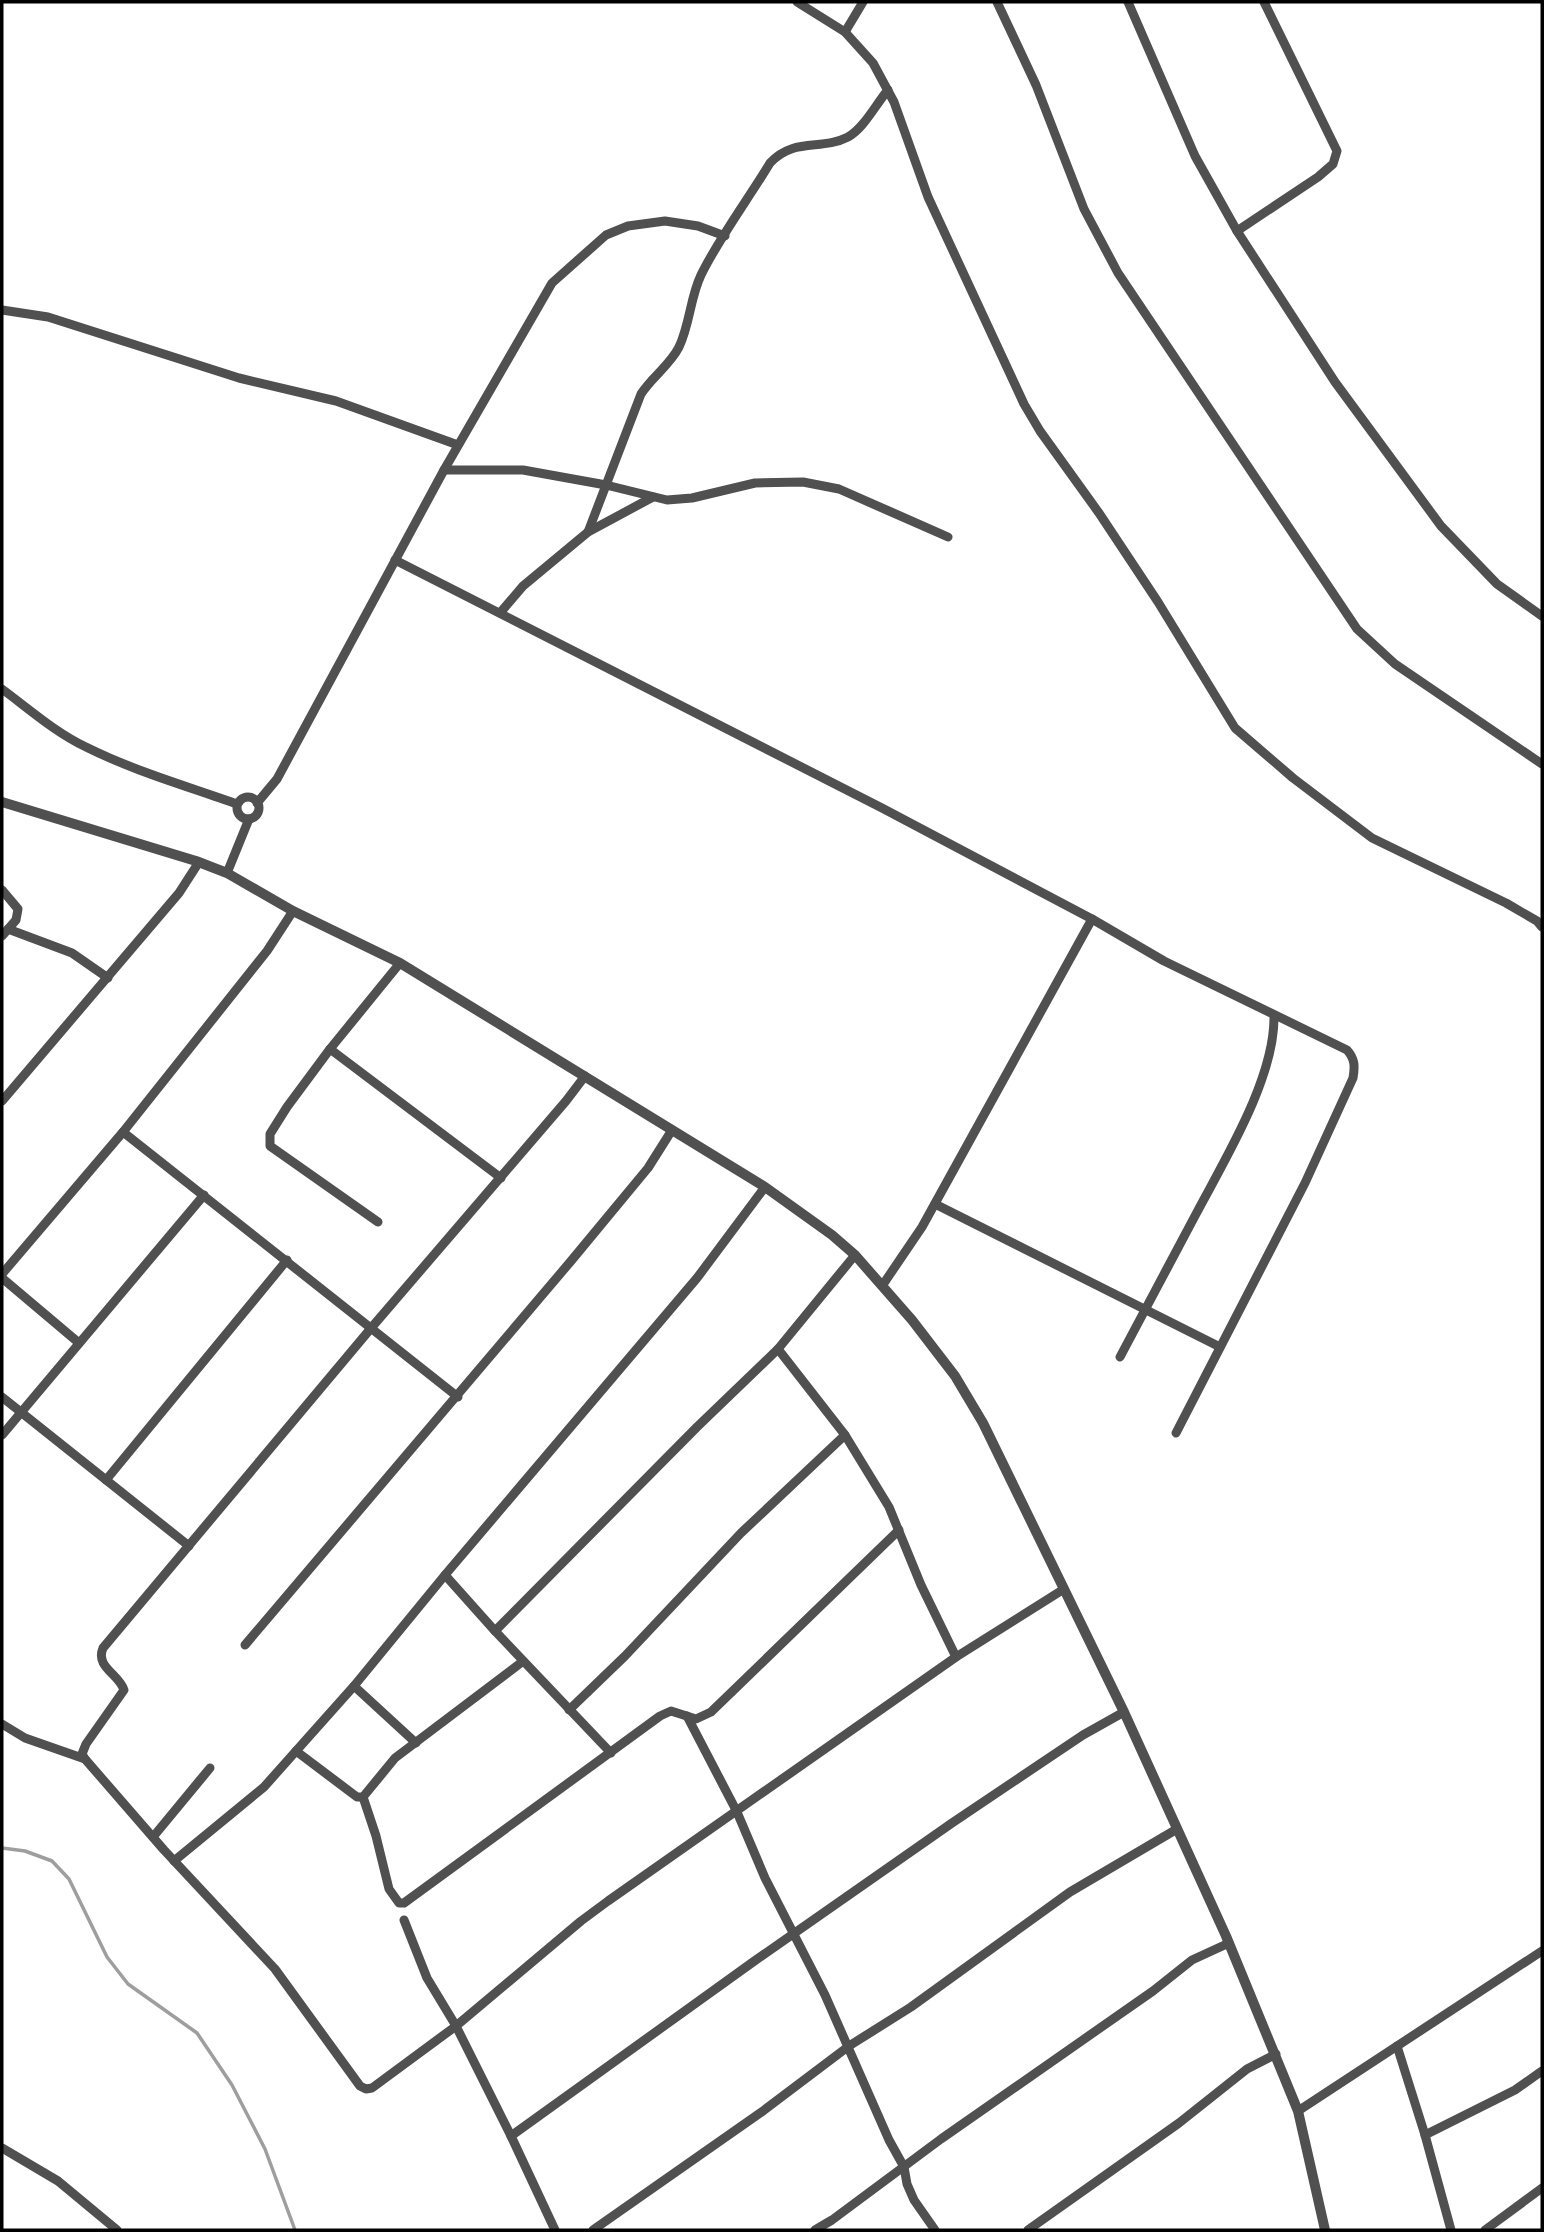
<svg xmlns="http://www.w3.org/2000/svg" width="1544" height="2232" font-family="Jost,sans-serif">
	<rect width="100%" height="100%" fill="#fff"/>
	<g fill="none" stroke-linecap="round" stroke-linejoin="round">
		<!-- stream -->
		<polyline stroke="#9e9e9e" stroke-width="3.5" points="2,1848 25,1851 52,1861 69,1879 107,1957 128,1984 197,2033 232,2085 265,2149 295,2230"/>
		<!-- minor -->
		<g stroke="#505050" stroke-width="9">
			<polyline points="797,2 845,32 873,63 894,102 928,197 1024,404 1040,431 1099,513 1158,602 1235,728 1293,778 1372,838 1506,903 1537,921 1542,927"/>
			<polyline points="997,2 1036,85 1084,209 1118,273 1357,629 1395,664 1542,764"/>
			<polyline points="1128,2 1195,156 1237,231 1335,382 1441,526 1497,584 1542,616"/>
			<polyline points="845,32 863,2"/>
			<polyline points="1237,231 1318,177 1333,164 1337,151 1264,2"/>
			<polyline points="2,310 48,317 239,378 336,401 458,445"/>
			<polyline points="444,470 523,470 606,485 667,500 692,498 755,483 803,482 839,489 948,537"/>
			<path d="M 588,532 L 641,394 C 652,377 670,365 679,347 C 690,324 690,298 701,275 C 719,238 749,198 770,163 C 794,137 821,151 848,137 C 864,128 876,104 888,90"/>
			<path d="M 395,560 L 882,808 L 1092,919 L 1164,961 L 1347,1050 C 1355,1059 1355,1066 1353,1078 L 1305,1183 L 1176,1433"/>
			<polyline points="500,613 523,586 588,532 653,497"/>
			<path d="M 2,689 C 29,709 56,733 86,747 C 134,771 187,786 237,804"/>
			<circle cx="248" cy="808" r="11"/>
			<polyline points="257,803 277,779 444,470 552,283 606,235 628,226 665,221 698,226 725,236"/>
			<polyline points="227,873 249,819"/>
			<polyline points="2,890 18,909 16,920 2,936"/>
			<polyline points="8,929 72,953 108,978"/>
			<polyline points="330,1049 501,1178"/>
			<path d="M 585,1076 L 566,1101 L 372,1327 L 103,1648 C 95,1667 119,1674 124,1690 L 86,1744 L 82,1754 L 85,1759 L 164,1850 L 275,1969 L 360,2086 L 366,2089 L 372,2088 L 456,2026 L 581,1921 L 608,1901 L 956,1657 L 1064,1589"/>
			<polyline points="2,1101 179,893 199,862"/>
			<polyline points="123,1132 458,1397"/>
			<polyline points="935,1204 1220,1347"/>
			<polyline points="378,1222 270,1146 270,1134 287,1107 330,1049 400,963"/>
			<polyline points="2,1274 123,1132 267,951 293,911"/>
			<polyline points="2,1278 79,1343"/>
			<polyline points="882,1286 922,1227 1092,919"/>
			<polyline points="778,1349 845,1435 889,1507 921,1585 956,1657"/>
			<path d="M 1120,1357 C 1146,1309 1170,1262 1196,1214 C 1225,1159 1275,1078 1274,1016"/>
			<polyline points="2,1397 189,1546"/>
			<polyline points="2,1435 204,1195"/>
			<polyline points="106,1480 287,1260"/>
			<polyline points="445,1575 495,1631 697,1427 778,1349 855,1255"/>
			<polyline points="495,1631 611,1753"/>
			<polyline points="245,1645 571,1261 648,1168 672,1130"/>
			<polyline points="354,1686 416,1743"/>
			<polyline points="569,1710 625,1656 741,1533 845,1435"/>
			<polyline points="687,1716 737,1812 765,1878 825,1995 889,2140 904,2167 907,2184 914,2200 935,2230"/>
			<polyline points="2,1724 25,1738 85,1759"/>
			<polyline points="296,1751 357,1797 363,1797 395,1758 522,1662"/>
			<polyline points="363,1797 376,1836 389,1889 399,1903 404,1903 660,1716 671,1711 696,1719 711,1712 899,1530"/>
			<polyline points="153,1837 210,1768"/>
			<polyline points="174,1861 264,1787 354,1686 445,1575 697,1278 765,1187"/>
			<polyline points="404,1920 427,1978 456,2026 511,2136 555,2230"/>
			<polyline points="1397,2046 1425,2135 1451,2230"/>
			<polyline points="1298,2111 1542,1951"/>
			<polyline points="1425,2135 1515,2090 1542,2071"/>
			<polyline points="511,2136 753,1962 952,1823 1083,1735 1124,1712"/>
			<polyline points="2,2148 58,2181 117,2230"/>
			<polyline points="593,2230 763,2111 849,2046 911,2007 1070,1892 1177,1829"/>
			<polyline points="815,2230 832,2220 941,2139 1153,1991 1192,1960 1229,1943"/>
			<polyline points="1028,2230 1179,2123 1247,2069 1276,2054"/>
			<polyline points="1485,2230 1542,2188"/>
		</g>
		<!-- tertiary -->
		<polyline stroke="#505050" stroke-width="10" points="2,802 196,861 227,873 293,911 400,963 765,1187 832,1235 855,1255 912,1320 955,1376 983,1423 1124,1712 1226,1936 1298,2111 1325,2230"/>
	</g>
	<!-- border -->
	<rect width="1544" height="2232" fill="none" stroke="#000000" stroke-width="7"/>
</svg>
